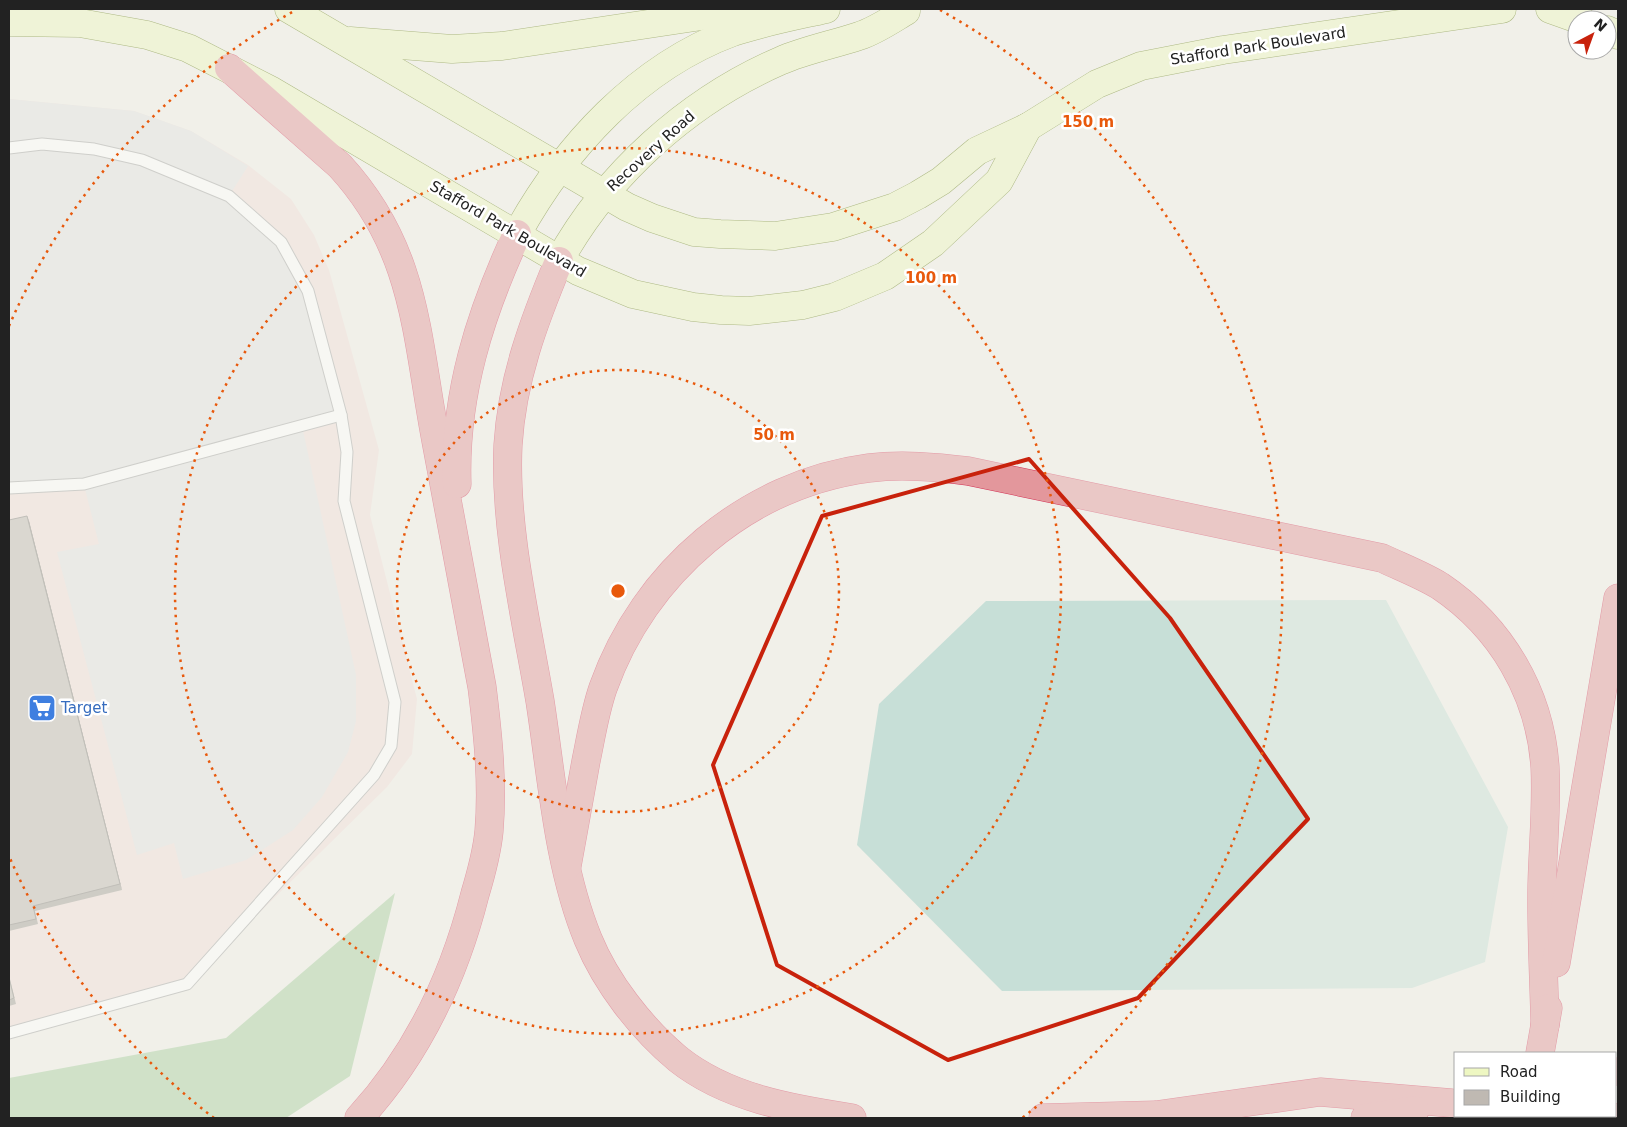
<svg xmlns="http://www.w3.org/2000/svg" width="1627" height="1127" font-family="'DejaVu Sans',sans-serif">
	<rect width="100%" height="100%" fill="#f1f0e9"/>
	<!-- commercial -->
	<polygon fill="#f1deda" points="9,99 134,111 191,131 248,165 291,199 314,235 329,270 379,450 370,515 417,699 412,754 387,787 187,984 9,1033"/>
	<!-- forest -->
	<polygon fill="#a9cea1" points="395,893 350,1076 286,1118 9,1118 9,1078 226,1038"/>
	<!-- wetland -->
	<polygon fill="#c7dfd7" points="1386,600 1508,827 1485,962 1412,988 1002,991 857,845 879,704 986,601"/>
	<!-- parking -->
	<polygon fill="#e2e2e2" points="9,99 134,111 191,131 248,166 229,196 281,242 308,291 341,415 302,426 356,675 356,721 348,752 322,797 293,830 246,860 183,879 174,843 137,855 57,552 99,544 84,485 9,488"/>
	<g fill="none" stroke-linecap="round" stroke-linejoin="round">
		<defs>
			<g id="lane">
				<polyline points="9,148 42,144 94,149 142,160 229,196 281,242 308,291 341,415 347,452 344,501 395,702 391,746 374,775 187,984 9,1033"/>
				<polyline points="9,488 84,484 341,415"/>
			</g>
			<g id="secondary">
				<polyline points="289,9 627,207 652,218 694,232 720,234 775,236 833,227 895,207 918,195 941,181 977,151 1028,127 1097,84 1141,66 1223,50 1502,9"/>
				<polyline points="1550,9 1581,20"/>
				<polyline points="9,22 80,23 147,35 188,48 272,91 578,271 633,294 693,307 721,310 749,311 803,305 835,297 885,276 933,243 999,181 1028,127"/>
				<polyline points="1607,30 1618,35"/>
				<polyline points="350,41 452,49 502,46 748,9"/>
				<path d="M 517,234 C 565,147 638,67 733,32 C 763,22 795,16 826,9"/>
				<path d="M 559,261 C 607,174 688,101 780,61 C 805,50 832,45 859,36 C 875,31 891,20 906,11"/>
			</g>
			<g id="highway">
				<path d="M 229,68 L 340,166 C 417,250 416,336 436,441 C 451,523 467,605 482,687 C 488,735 493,783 489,831 C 487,852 481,874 475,894 C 454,977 417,1055 359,1118"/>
				<path d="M 559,261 C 534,321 512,379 508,445 C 504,528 526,619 540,701 C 552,779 558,866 588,939 C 606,983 641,1028 678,1059 C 727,1098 792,1109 852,1118"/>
				<path d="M 457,484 C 454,395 480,314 517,234"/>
				<path d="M 567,866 C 573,831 580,796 586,761 C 591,737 595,711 603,688 C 644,572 747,484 869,468 C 902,464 935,467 968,471 L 1382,558 C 1401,567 1422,575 1440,586 C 1501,627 1540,693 1545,767 C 1547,806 1543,845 1542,884 C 1541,931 1544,978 1545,1025"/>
				<polyline points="1556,963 1618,598"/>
				<polyline points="1540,1053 1548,1008"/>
				<polyline points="1043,1118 1156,1115 1320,1092 1451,1103"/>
				<polyline points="1365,1118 1415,1110"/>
				<polyline points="1529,1118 1530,1116"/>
				<polyline points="1610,1118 1610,1116"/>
			</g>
		</defs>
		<!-- lane casing -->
		<use href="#lane" stroke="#a6a6a6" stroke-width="13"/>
		<!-- secondary casing -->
		<use href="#secondary" stroke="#5e760c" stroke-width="29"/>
		<!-- highway casing -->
		<use href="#highway" stroke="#d23457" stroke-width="29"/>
		<!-- lane -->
		<use href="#lane" stroke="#fff" stroke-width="11"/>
		<!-- secondary -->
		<use href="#secondary" stroke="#eef7c2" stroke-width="28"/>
		<!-- highway -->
		<use href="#highway" stroke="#e3979c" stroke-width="28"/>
		<defs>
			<polyline id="highway-bridge" points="1616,1072 1618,1071"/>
		</defs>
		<!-- highway-bridge casing -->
		<use href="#highway-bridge" stroke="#d23457" stroke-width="29" stroke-linecap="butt"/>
		<!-- highway-bridge -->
		<use href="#highway-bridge" stroke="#e3979c" stroke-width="28"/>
	</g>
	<!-- wall -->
	<g fill="#a49f99">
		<polygon points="9,520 29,521 122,890 35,911 38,924 9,931"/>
		<polygon points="9,975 16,1004 9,1006"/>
	</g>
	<!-- shaded-wall -->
	<polygon fill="#86827d" points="27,516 29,521 122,890 120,884"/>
	<!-- building -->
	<g fill="#bfb9b2" stroke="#86827d">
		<polygon points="27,516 120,884 33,906 36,919 9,925 9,520"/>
		<polygon points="9,978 14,998 9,1000"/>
	</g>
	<!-- marked area -->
	<path d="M0 0H1627V1127H0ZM 1029,459 L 1170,618 L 1308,819 L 1138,998 L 948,1060 L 777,965 L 713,765 L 822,516 Z" fill="#f1f0e9" fill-opacity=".55" fill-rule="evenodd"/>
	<path fill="none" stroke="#c8220c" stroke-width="4" stroke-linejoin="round" d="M 1029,459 L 1170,618 L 1308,819 L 1138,998 L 948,1060 L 777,965 L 713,765 L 822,516 Z"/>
	<!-- distance rings -->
	<g fill="none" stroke="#e8590c" stroke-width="2.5" stroke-dasharray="2.5 5">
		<circle cx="618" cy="591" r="221"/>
		<circle cx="618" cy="591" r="443"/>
		<path d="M214 1118A664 664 0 0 1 9 856M9 326A664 664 0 0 1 296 10M940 10A664 664 0 0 1 1022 1118"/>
	</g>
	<!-- icons -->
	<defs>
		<symbol id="supermarket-square" viewBox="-11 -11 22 22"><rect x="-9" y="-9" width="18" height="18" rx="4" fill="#3f7fe0" stroke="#fff"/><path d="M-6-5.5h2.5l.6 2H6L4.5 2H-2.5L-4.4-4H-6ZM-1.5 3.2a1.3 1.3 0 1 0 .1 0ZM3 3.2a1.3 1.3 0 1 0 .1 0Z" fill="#fff"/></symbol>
	</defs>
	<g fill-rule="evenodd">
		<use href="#supermarket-square" x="26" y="692" width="32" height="32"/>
	</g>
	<g text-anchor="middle" stroke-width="5" stroke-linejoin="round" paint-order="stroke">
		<!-- street labels -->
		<g font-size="15" fill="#222" stroke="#fff">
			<text transform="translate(1258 46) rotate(-9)" y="5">Stafford Park Boulevard</text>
			<text transform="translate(651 151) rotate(-42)" y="5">Recovery Road</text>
			<text transform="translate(508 229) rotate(30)" y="5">Stafford Park Boulevard</text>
		</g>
		<!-- shop labels -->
		<g font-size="15" fill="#366cbe" stroke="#fff" text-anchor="start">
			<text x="61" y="713">Target</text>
		</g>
	</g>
	<circle cx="618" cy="591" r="8" fill="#e8590c" stroke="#fff" stroke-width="2.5"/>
	<g font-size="15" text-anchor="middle" font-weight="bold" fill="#e8590c" stroke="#fff" stroke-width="5" stroke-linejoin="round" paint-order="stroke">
		<text x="1088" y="127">150 m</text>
		<text x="931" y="283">100 m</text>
		<text x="774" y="440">50 m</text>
	</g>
	<!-- border -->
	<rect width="1627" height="1127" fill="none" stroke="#222222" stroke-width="20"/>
	<!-- legend -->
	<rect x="1454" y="1052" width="162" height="65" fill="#ffffff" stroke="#a7a7a7"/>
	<rect x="1464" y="1068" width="25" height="8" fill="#eef7c2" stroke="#a7a7a7"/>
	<text x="1500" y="1077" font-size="15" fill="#222222">Road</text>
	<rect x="1464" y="1090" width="25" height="15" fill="#bfb9b2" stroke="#a7a7a7"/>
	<text x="1500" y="1102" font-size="15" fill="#222222">Building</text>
	<!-- north arrow -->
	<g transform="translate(1592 35) rotate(41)"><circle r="24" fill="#ffffff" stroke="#a7a7a7"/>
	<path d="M0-4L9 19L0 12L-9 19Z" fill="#c8220c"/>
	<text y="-8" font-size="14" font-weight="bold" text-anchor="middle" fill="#222222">N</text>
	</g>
</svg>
